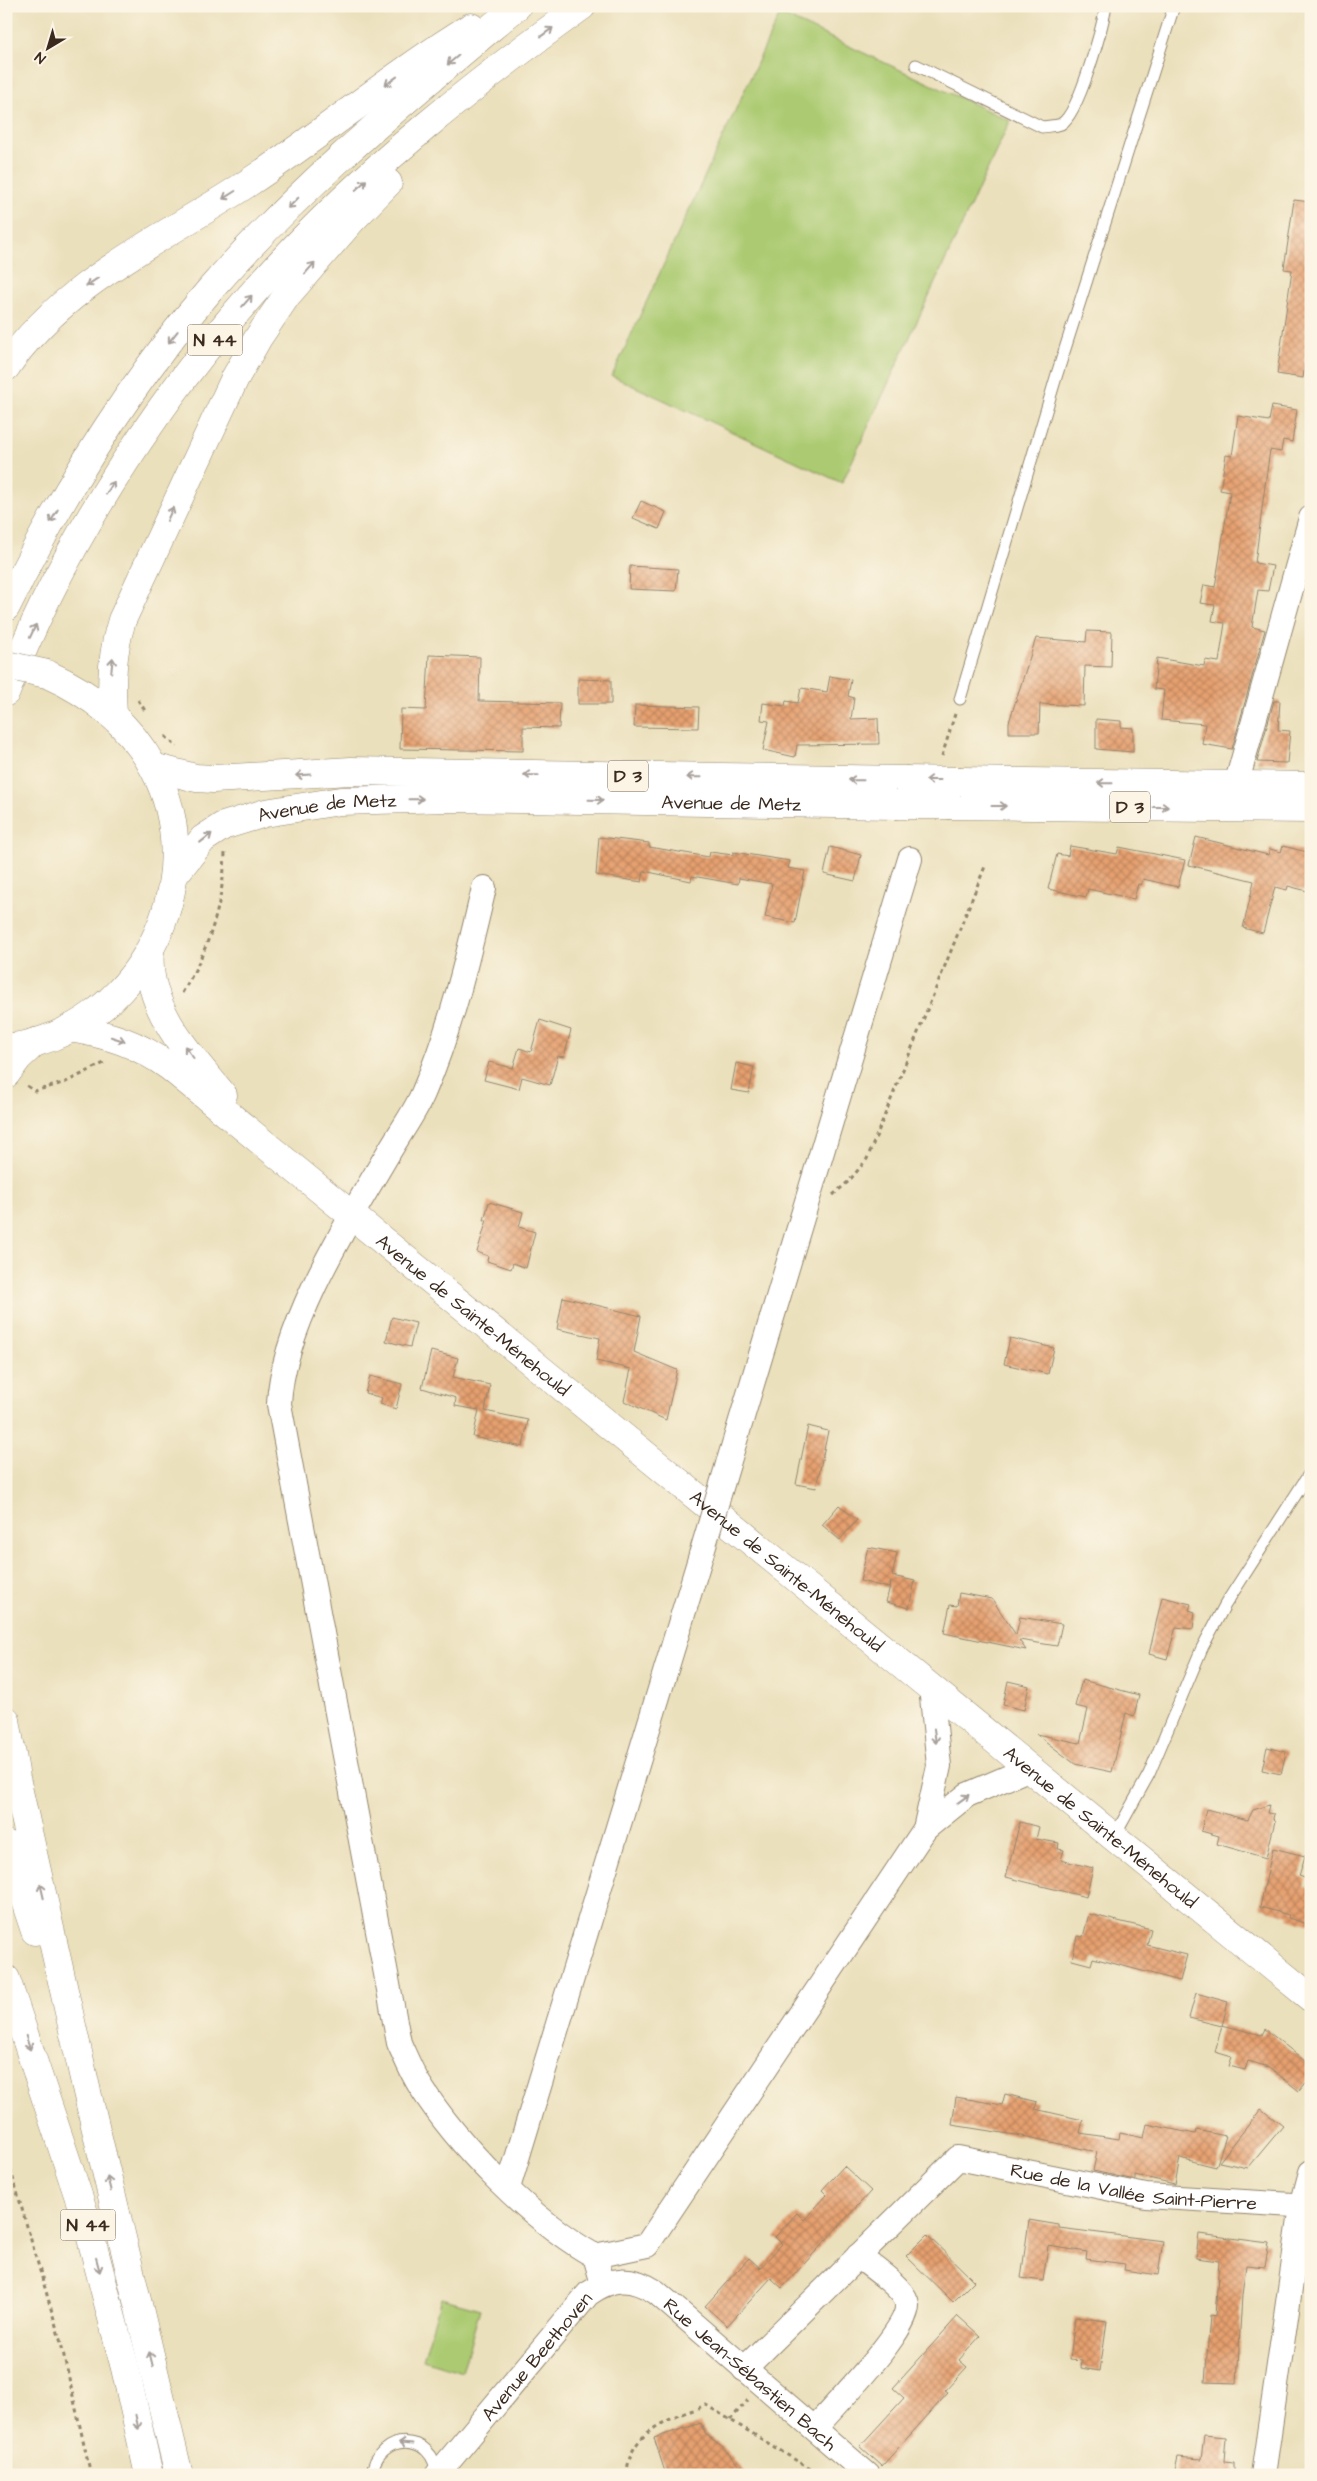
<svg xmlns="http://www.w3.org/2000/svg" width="1317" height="2481" font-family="'Architects Daughter',sans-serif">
	<defs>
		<pattern id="building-cross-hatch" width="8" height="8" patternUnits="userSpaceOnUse" patternTransform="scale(1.25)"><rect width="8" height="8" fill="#e6a06f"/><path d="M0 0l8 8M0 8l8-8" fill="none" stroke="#bc835b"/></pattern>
	</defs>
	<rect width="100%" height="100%" fill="#fcf5e5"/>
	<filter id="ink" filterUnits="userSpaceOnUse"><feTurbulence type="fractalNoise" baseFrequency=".02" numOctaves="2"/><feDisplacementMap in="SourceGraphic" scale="10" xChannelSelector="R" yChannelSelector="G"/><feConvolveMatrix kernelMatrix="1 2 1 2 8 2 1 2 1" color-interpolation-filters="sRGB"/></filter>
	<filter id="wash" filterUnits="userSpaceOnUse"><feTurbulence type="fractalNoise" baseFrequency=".0096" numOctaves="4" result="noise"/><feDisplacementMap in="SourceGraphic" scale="20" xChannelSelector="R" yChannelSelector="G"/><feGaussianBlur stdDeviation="1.12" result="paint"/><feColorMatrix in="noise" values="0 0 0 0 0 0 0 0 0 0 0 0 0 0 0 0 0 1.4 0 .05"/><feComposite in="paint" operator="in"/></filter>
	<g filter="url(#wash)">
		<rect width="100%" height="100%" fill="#ebe0bc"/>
		<!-- park -->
		<g fill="#abca71" stroke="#737a48">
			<polygon points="780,14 1010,121 842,483 612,376"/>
			<polygon points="441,2298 480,2309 462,2372 423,2360"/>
		</g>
		<g id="blocks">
			<!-- building -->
			<g fill="url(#building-cross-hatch)">
				<polygon points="1294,200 1311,202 1311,326 1303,378 1277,374 1292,270 1284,269"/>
				<polygon points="1272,406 1297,410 1292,442 1283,440 1281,452 1270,450 1266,478 1255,563 1273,566 1268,591 1258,590 1252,627 1265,630 1232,749 1202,744 1205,724 1161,720 1164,690 1154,689 1157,658 1204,666 1205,660 1219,662 1225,623 1212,621 1215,605 1200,603 1204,585 1215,587 1230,492 1220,490 1226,455 1232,456 1238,416 1269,421"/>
				<polygon points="641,501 666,512 659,529 633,518"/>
				<polygon points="630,566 678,569 676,591 629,589"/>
				<polygon points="1087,631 1112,632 1111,667 1085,666 1084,706 1040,704 1039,733 1009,733 1009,722 1036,638 1086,642"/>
				<polygon points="429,655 480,657 479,701 560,703 559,728 523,727 523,751 400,749 401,709 426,710"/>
				<polygon points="830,676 851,680 848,696 854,698 851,719 878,718 879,744 797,745 795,757 763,750 769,721 761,720 763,703 785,706 786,701 798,703 801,688 827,692"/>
				<polygon points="578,679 611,680 611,704 578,704"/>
				<polygon points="1274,701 1280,701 1278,730 1290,731 1287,763 1257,762"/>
				<polygon points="635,705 699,707 698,728 634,727"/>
				<polygon points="1096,719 1121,721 1121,727 1133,728 1133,752 1096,749"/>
				<polygon points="599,837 649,843 649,847 709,857 710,852 733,855 733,852 790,861 788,868 805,871 795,923 765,917 772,884 739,878 738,884 692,876 691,881 644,871 642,882 596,875"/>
				<polygon points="1196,837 1268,855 1270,849 1281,852 1283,846 1311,853 1311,892 1288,886 1287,890 1275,887 1263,933 1243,928 1254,881 1189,865"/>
				<polygon points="1070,846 1117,854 1119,847 1185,860 1178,887 1143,879 1141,885 1138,884 1134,899 1088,889 1086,897 1048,889 1057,854 1068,856"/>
				<polygon points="830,847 861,855 855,881 824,874"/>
				<polygon points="540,1020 571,1030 564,1057 558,1056 550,1085 522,1077 519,1089 484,1080 489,1062 513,1068 519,1048 531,1052"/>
				<polygon points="736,1063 754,1067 749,1093 731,1090"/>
				<polygon points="489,1202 523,1212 519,1227 535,1232 526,1268 513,1263 511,1269 487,1261 488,1256 477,1252 487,1220 484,1220"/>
				<polygon points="563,1297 641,1316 634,1352 677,1370 666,1420 624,1401 631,1369 596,1361 600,1338 557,1329"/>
				<polygon points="392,1317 416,1323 410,1347 386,1341"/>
				<polygon points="1010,1338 1054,1348 1048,1374 1004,1364"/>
				<polygon points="431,1351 458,1358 453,1377 490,1385 485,1411 528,1420 523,1447 473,1437 479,1410 455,1406 456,1398 422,1388"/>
				<polygon points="370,1376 402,1384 396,1409 380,1404 382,1398 365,1393"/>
				<polygon points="808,1426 828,1431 816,1488 796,1484"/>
				<polygon points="839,1505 857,1520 840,1540 822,1525"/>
				<polygon points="868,1547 897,1553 892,1576 915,1581 909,1608 886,1602 891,1582 889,1588 860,1581"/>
				<polygon points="959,1593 992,1599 1016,1635 1020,1617 1062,1624 1057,1646 1019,1640 1026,1650 944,1633 950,1605 957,1606"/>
				<polygon points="1162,1597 1191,1604 1189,1610 1195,1612 1193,1629 1176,1627 1167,1659 1149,1654"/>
				<polygon points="1082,1680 1139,1695 1134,1716 1126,1713 1112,1772 1075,1764 1036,1734 1080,1743 1088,1709 1075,1706"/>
				<polygon points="1008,1681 1029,1686 1024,1710 1003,1705"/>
				<polygon points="1267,1747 1286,1752 1281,1774 1262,1770"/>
				<polygon points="1269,1805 1267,1813 1274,1814 1273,1819 1275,1821 1266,1858 1217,1844 1219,1836 1201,1831 1206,1809 1248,1820 1253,1810"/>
				<polygon points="1020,1822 1039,1827 1036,1839 1059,1843 1058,1849 1064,1850 1061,1860 1093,1868 1086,1897 1006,1877"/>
				<polygon points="1273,1848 1305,1856 1299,1876 1307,1879 1305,1887 1311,1888 1311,1925 1288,1918 1289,1915 1260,1907"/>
				<polygon points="1089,1914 1151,1929 1147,1945 1187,1955 1180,1981 1093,1958 1091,1965 1072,1960 1077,1936 1083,1937"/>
				<polygon points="1196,1993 1228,2002 1222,2026 1189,2018"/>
				<polygon points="1222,2025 1262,2035 1265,2029 1311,2066 1311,2077 1299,2091 1269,2067 1248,2061 1245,2070 1229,2066 1232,2057 1215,2052"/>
				<polygon points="1005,2094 1037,2102 1035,2109 1083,2120 1080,2133 1119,2139 1120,2133 1144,2138 1147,2124 1195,2134 1196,2130 1226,2136 1216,2167 1180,2158 1175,2184 1135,2175 1135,2180 1093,2171 1097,2152 1028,2137 952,2125 956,2097 1002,2105"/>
				<polygon points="1261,2109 1283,2126 1248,2168 1219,2162"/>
				<polygon points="844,2166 871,2191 782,2288 771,2278 727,2326 705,2306 749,2258 760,2268 782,2244 775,2237 797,2213 804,2220 827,2195 822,2190"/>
				<polygon points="1029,2220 1059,2225 1059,2228 1163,2241 1158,2275 1124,2270 1125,2264 1086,2259 1087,2252 1048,2246 1043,2281 1021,2278"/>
				<polygon points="1199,2234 1269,2243 1265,2267 1246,2265 1242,2295 1237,2383 1205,2382 1210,2315 1215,2316 1219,2261 1196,2258"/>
				<polygon points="927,2235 974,2281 953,2302 906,2256"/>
				<polygon points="958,2316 980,2336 959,2360 967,2367 945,2391 948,2393 882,2466 860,2446 904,2398 893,2388"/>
				<polygon points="1075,2317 1107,2321 1100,2371 1081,2368 1082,2361 1070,2360"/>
				<polygon points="701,2423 705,2434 722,2446 747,2475 666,2475 654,2438"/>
				<polygon points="1204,2435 1226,2437 1224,2462 1234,2463 1234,2475 1174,2475 1178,2457 1201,2459"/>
			</g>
		</g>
	</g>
	<g filter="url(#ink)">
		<use href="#blocks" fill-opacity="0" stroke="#93856d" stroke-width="1"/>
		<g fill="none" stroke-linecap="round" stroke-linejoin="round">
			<defs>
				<g id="lane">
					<path d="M 916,65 L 1042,127 C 1047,126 1056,126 1061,124 C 1079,114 1102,28 1106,6"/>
					<polyline points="960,699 1057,374 1174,6"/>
					<polyline points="1114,1837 1149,1774 1202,1648 1225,1605 1311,1471"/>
					<path d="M 372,2475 C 376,2431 436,2432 436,2475"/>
				</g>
				<g id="street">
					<polyline points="1236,785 1311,518"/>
					<path d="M 484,888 C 468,956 452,1026 424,1091 C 416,1111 401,1131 390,1150 C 350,1218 282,1325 279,1404 L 399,2043 C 405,2056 411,2071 419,2084 C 458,2146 532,2221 595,2256"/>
					<polyline points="728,1464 910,859"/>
					<polyline points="925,1829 939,1766 931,1687"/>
					<polyline points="508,2188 701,1555"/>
					<polyline points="603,2284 595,2256 647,2245 925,1829 967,1795 1030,1768"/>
					<path id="s1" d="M 744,2369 L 958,2158 L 1146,2196 L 1311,2206"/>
					<path d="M 815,2428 C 834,2406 910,2329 907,2304 C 905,2288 870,2266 858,2256"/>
					<path id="s2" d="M 437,2475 L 588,2294 C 613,2277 630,2276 656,2292 L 868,2475"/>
					<polyline points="1263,2475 1302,2206 1311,2172"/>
				</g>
				<g id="secondary">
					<path d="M 150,952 C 145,1008 190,1055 223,1095"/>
					<path id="s3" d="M 70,1028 C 110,1035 137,1043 170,1067 L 1311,1998"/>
				</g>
				<g id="primary">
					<path d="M 6,367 C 64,282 165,238 248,183 C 324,133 394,74 471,27"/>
					<path d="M 6,607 C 61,495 128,386 209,291 C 301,185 410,96 517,6"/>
					<path d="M 6,692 C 64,538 171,379 283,260 C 373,164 476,82 582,6"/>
					<path d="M 113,714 C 111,681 112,652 122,620 L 235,378 L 258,338 L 287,295 L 351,221 L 388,183"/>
					<polyline points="153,767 196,778 213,779 351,771 905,780"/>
					<polyline points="961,781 1311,786"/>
					<polyline points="950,805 1311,809"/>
					<path id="s4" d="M 175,874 L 203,839 L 223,826 L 265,813 L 340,801 L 448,798 L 895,805"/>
					<path d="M 6,1048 C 137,1034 215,882 153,767 C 129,723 92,694 47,674"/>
					<polyline points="6,1074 18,1058 35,1042"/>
					<polyline points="6,1720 16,1778 87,2092 179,2475"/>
					<polyline points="6,1844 35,1931"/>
					<polyline points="6,1979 86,2219 125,2368 149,2475"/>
				</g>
			</defs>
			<!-- lane casing -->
			<use href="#lane" stroke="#93856d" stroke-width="13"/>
			<!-- street casing -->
			<use href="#street" stroke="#93856d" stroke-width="26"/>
			<!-- secondary casing -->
			<use href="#secondary" stroke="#93856d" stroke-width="29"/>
			<!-- primary casing -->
			<use href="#primary" stroke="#93856d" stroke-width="29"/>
			<!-- path -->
			<g stroke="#93856d" stroke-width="3" stroke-dasharray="4 4" stroke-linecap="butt">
				<polyline points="138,700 146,712"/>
				<polyline points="165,736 177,747"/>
				<polyline points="942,756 955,714"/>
				<path d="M 182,993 C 209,949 223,905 225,853"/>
				<polyline points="27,1086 35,1091 66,1082 106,1062"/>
				<polyline points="833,1195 849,1181 867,1159 986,864"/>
				<polyline points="6,2154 61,2343 91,2475"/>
				<polyline points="730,2420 748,2400"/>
				<path d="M 627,2475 C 628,2430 671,2419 706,2405 L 820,2475"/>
			</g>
			<!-- lane -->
			<use href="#lane" stroke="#fff" stroke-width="11"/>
			<!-- street -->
			<use href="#street" stroke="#fff" stroke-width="24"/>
			<!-- secondary -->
			<use href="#secondary" stroke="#fff" stroke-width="28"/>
			<!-- primary -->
			<use href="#primary" stroke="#fff" stroke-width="28"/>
			<defs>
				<polyline id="street-bridge" points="701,1555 728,1464"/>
				<g id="primary-bridge">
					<polyline points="6,665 47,674"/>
					<polyline points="905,780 961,781"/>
					<polyline points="895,805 950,805"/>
				</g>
			</defs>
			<!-- street-bridge casing -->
			<use href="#street-bridge" stroke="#93856d" stroke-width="26" stroke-linecap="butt"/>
			<!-- primary-bridge casing -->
			<use href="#primary-bridge" stroke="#93856d" stroke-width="29" stroke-linecap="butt"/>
			<!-- street-bridge -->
			<use href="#street-bridge" stroke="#fff" stroke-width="24"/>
			<!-- primary-bridge -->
			<use href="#primary-bridge" stroke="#fff" stroke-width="28"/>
		</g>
		<!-- one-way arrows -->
		<defs><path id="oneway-shaft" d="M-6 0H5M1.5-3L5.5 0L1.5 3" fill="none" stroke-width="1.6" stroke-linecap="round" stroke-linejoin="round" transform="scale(1.25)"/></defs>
		<g stroke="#a79f9a">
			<use href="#oneway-shaft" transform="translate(547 32) rotate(-36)"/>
			<use href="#oneway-shaft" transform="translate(453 60) rotate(140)"/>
			<use href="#oneway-shaft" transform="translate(391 81) rotate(144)"/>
			<use href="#oneway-shaft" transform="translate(361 185) rotate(-43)"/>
			<use href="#oneway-shaft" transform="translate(229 195) rotate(148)"/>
			<use href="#oneway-shaft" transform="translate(293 203) rotate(135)"/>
			<use href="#oneway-shaft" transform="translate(310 268) rotate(-49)"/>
			<use href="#oneway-shaft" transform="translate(92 282) rotate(146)"/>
			<use href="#oneway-shaft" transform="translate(247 301) rotate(-49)"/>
			<use href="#oneway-shaft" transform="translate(173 337) rotate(128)"/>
			<use href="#oneway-shaft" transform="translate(110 488) rotate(-58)"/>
			<use href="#oneway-shaft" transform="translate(170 514) rotate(-66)"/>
			<use href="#oneway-shaft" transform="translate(54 516) rotate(120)"/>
			<use href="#oneway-shaft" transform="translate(33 631) rotate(-65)"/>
			<use href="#oneway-shaft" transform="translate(112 665) rotate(-84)"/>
			<use href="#oneway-shaft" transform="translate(303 775) rotate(176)"/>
			<use href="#oneway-shaft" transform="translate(531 775) rotate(-179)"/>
			<use href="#oneway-shaft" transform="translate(694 777) rotate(-179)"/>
			<use href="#oneway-shaft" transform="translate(856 780) rotate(-179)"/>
			<use href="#oneway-shaft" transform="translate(933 780) rotate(-180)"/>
			<use href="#oneway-shaft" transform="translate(1105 783) rotate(-179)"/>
			<use href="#oneway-shaft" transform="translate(416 799) rotate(-1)"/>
			<use href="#oneway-shaft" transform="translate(596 800) rotate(1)"/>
			<use href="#oneway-shaft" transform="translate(999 806)"/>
			<use href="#oneway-shaft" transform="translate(1161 807)"/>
			<use href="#oneway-shaft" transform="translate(206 838) rotate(-38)"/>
			<use href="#oneway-shaft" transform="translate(118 1039) rotate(18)"/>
			<use href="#oneway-shaft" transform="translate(189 1052) rotate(-127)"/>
			<use href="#oneway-shaft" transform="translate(935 1736) rotate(82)"/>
			<use href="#oneway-shaft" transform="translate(963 1799) rotate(-36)"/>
			<use href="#oneway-shaft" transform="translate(42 1891) rotate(-103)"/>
			<use href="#oneway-shaft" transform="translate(28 2043) rotate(72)"/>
			<use href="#oneway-shaft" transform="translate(109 2184) rotate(-104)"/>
			<use href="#oneway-shaft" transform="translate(98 2265) rotate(75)"/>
			<use href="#oneway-shaft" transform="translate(151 2359) rotate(-104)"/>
			<use href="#oneway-shaft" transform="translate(137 2422) rotate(78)"/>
			<use href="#oneway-shaft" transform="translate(406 2443) rotate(-176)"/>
		</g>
	</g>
	<g text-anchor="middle" stroke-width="5" stroke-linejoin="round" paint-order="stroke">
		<!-- shield labels -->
		<g fill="#fcf5e5" stroke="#75675a" stroke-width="1">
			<rect x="187.5" y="324.5" width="55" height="31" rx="4"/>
			<rect x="608" y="760.5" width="40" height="31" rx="4"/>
			<rect x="1110" y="791.5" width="40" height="31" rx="4"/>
			<rect x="60.5" y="2209.5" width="55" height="31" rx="4"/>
		</g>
		<g font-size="18" font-weight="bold" fill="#3b2a1e">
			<text x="215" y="346">N 44</text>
			<text x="628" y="782">D 3</text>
			<text x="1130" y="813">D 3</text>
			<text x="88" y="2231">N 44</text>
		</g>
		<!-- street labels -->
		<g font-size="19" fill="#3b2a1e" stroke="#fcf5e5">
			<text dy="7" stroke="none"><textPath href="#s4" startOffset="580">Avenue de Metz</textPath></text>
			<text dy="7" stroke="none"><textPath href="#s4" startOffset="175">Avenue de Metz</textPath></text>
			<text dy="7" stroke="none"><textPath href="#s3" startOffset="500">Avenue de Sainte-Ménehould</textPath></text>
			<text dy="7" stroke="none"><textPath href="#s3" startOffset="905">Avenue de Sainte-Ménehould</textPath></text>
			<text dy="7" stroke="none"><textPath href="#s3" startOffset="1310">Avenue de Sainte-Ménehould</textPath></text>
			<text dy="7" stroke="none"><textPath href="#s1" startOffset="479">Rue de la Vallée Saint-Pierre</textPath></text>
			<text dy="7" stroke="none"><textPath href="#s2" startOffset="155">Avenue Beethoven</textPath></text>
			<text dy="7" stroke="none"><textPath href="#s2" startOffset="434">Rue Jean-Sébastien Bach</textPath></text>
		</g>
	</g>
	<!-- margin -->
	<rect width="1317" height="2481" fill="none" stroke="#fcf5e5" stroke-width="25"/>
	<!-- north arrow -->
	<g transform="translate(48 48) rotate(218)" stroke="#fcf5e5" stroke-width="4" paint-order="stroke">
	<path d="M0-4L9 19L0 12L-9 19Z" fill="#3b2a1e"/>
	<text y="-8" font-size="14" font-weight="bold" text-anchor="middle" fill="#3b2a1e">N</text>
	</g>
</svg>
